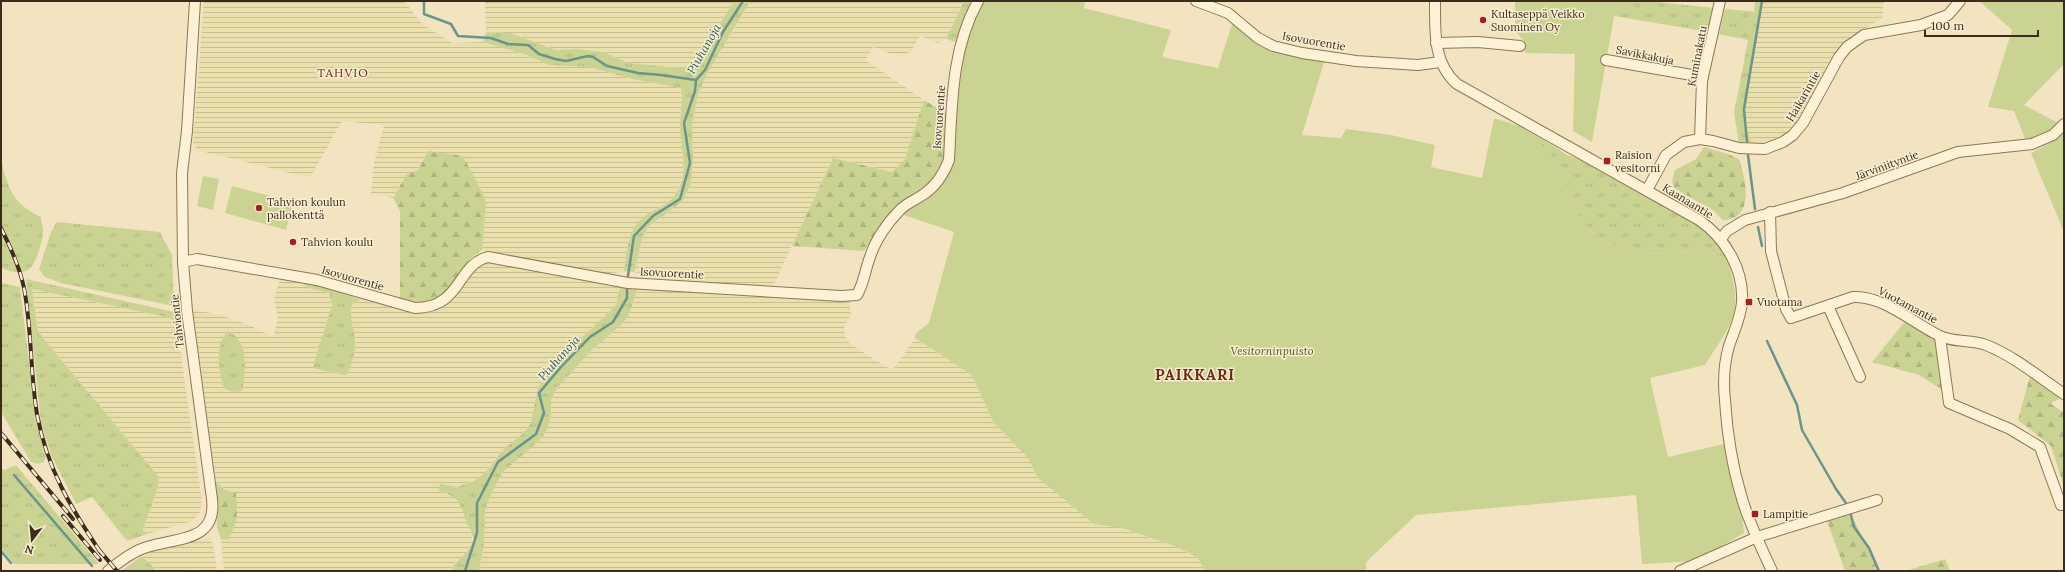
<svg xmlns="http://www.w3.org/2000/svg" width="2065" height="572" font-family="Lora,serif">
	<defs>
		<pattern id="farmland-rules" width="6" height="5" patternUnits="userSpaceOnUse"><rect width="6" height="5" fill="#eae0ad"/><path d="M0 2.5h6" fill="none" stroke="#cac094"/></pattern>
		<pattern id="grass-tufts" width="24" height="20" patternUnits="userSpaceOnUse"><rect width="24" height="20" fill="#cbd393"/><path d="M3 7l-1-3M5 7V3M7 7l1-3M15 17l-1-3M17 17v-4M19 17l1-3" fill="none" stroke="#afb57e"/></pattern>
		<pattern id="forest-firs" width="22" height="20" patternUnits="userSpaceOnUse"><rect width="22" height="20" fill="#cbd393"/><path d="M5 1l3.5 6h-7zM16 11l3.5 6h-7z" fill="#afb57e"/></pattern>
	</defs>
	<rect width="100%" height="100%" fill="#f3e4c1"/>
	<!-- farmland -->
	<g fill="url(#farmland-rules)" fill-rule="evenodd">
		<polygon points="204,1 404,1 422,24 452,43 483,42 524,54 549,65 589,67 632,79 681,88 683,99 680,115 684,168 681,182 675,196 661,207 645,216 628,242 624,271 607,274 482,250 486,206 428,151 418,170 401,182 393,198 371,193 374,163 384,125 342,121 311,176 306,177 197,150 193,142"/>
		<polygon points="485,1 734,1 700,56 691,66 679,68 629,63 603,52 577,49 556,50 510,33 486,32"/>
		<polygon points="750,1 964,1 946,39 938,43 920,36 911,51 904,55 889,53 873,47 865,60 924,100 904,162 892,172 833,158 773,286 688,283 634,272 643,236 650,225 682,202 690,186 693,162 692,125 698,94 707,74"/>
		<polygon points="1762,1 1884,1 1882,18 1842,44 1806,112 1796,124 1783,135 1770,142 1751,142 1744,121 1744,109"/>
		<path d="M 485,262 L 621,285 L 616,305 L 570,349 L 538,387 L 531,423 L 521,435 L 506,447 L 486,472 L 474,481 L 439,491 L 452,495 L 461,504 L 467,523 L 472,530 L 472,544 L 464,556 L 456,561 L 451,571 L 224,571 L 221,539 L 228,540 L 225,490 L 216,482 L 193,310 L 217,314 L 247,324 L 273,337 L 278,319 L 274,298 L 280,280 L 300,282 L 309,288 L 329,293 L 332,305 L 322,337 L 353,352 L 356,340 L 350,315 L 354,302 L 362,300 L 411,311 L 438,309 L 453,298 L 474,269 ZM 219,356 L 244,358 L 243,371 L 223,384 L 219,370 Z"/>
		<polygon points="638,288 738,295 765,294 843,298 849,301 851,314 844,328 845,336 850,344 890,369 894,368 915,338 972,375 993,422 1028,458 1037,477 1094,523 1122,528 1177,547 1198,558 1205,571 479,571 484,545 485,510 492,492 502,473 540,440 547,430 551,416 551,400 557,388 593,349 619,327 628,317"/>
		<polygon points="32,289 162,316 176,321 202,501 200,512 192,521 147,534 143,531 158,487 159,477 38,332"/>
		<polygon points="209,538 213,544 217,571 189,569 187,571 157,571 142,556 152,551"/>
	</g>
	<!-- grass -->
	<g fill="url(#grass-tufts)">
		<path d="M 734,1 L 750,1 L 707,74 L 698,94 L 692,125 L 693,162 L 690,186 L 682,202 L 650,225 L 643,236 L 634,272 L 624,271 C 627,251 627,229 645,216 C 655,209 668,205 675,195 C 689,176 682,151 680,130 C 679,115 684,102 681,88 L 632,79 L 589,67 L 549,65 L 524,54 L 483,42 L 486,32 L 510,33 L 556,50 L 577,49 L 603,52 L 629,63 L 679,68 L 691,66 L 700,56 Z"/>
		<polygon points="964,1 974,1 955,42 946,39"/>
		<polygon points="1619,1 1649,1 1714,8 1709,32 1614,16"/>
		<polygon points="1725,9 1760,12 1744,109 1744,121 1751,142 1739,143 1734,113 1748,40 1719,34"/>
		<polygon points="1528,129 1567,155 1582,160 1705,230 1716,240 1727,258 1701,251 1668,254 1637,253 1606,242 1591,231 1578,217 1571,193"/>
		<path d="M 1,160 C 9,190 12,203 41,217 C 41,221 43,226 43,229 C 44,239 35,269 26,271 C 18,274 8,271 1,268 Z"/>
		<polygon points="57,222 160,232 172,255 174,306 61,283 45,277 39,269 51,232"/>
		<polygon points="26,279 174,312 176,321 162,316 32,289 38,332 159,477 158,487 143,530 147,534 127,541 92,497 76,504 51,455 41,422"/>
		<path d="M 300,282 L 317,285 L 362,300 L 354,302 C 346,316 355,325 355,339 C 356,349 352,367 346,375 L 316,369 L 313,366 L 332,305 L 329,293 L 309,288 Z"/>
		<polygon points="1,283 20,287 36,421 46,457 44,462 38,464 31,462 1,412"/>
		<path d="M 621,285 L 638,288 L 628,317 L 619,327 L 593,349 L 557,388 L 551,400 L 551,416 L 547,430 L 540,440 L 502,473 L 492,492 L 485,510 L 484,545 L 479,571 L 451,571 C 455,559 467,556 472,544 C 476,534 469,529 466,521 C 460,502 459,497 439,491 L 440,484 L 457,487 L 474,481 L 486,472 L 506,447 L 521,435 L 531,423 L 538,387 L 570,349 L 616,305 Z"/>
		<path d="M 228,331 C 249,340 246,372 242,391 L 234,392 L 226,390 C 217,376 215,343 228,331 Z"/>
		<polygon points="16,465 99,564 14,564 1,548 1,468 4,470"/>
		<polygon points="142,556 157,571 121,571"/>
	</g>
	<!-- forest -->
	<g fill="url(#forest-firs)">
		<polygon points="924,100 948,114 945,162 934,178 884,221 864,251 792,246 833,158 892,172 905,159"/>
		<path d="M 1704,147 L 1728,154 L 1739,159 C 1746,179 1755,220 1723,220 L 1714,211 L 1674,188 L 1672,181 L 1675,170 L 1696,159 Z"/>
		<path d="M 428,151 L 463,156 L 484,196 L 486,206 L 482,250 C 445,273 461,312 400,300 L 400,211 L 393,198 L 406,175 L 418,170 Z"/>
		<polygon points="1906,320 1937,336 1950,395 1919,375 1872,362"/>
		<polygon points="2030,376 2064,397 2050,403 2064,413 2064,487 2051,446 2018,420"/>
		<path d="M 216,482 L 225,490 L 236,493 C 238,513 238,521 228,540 L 221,539 L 217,528 Z"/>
		<polygon points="1849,510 1879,571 1845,571 1826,518"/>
		<polygon points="1945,559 1950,571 1905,571"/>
	</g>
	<!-- park -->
	<g fill="#cbd393">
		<path d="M 984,1 L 1085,1 L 1084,8 L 1171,30 L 1162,57 L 1218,68 L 1232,24 L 1249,36 L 1325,59 L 1302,135 L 1341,138 L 1346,129 L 1391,135 L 1435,145 L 1431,167 L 1482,178 L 1494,118 L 1528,129 L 1557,162 L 1571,193 L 1578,217 L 1591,231 L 1606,242 L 1637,253 L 1668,254 L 1701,251 L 1727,258 C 1744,314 1734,319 1705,365 L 1650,378 L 1668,457 L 1724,444 L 1740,495 L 1744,533 L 1696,561 L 1642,564 L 1636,495 L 1416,515 L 1366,562 L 1366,571 L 1205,571 L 1198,558 L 1177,547 L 1122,528 L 1094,524 L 1037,477 L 1028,458 L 993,422 L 972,375 L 915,338 L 916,333 L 929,323 L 954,232 L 901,214 L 926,200 L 943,183 L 960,58 L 967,34 Z"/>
		<polygon points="1515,1 1619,1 1614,16 1592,142 1573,131 1575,54 1525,53 1523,40 1515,31"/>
		<polygon points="1755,1 1762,1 1760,12 1754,12"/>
		<polygon points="1979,1 2064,1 2064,64 2024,105 2060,124 2052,131 2026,141 2014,111 1988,107 2012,30"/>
		<polygon points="2062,132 2064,132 2064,232 2031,153 2054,141"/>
		<polygon points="203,176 219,179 213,210 197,206"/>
		<polygon points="232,186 293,202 286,230 225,213"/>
	</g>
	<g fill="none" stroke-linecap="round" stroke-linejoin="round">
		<!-- stream -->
		<g stroke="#6a958a" stroke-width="2.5">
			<polyline points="424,1 424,14 451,24 458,36 491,38 508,44 528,45 539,54 555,59 566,61 588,56 593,57 607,66 638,73 661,75 696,80"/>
			<polyline points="1747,142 1744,109 1762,1"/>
			<polyline points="1748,155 1755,209"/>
			<polyline points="1758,227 1762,246"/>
			<polyline points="628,276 634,236 653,216 680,199 690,163 684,123 695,91 696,80 705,70 723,32 743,1"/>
			<polyline points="1767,341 1797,405 1802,430 1836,489 1848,506"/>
			<polyline points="14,475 92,566"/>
			<polyline points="1850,511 1854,527 1869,548 1879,571"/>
			<polyline points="1,551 11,563"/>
			<polyline points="465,571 477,533 477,503 498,462 536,434 544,413 539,393 561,367 590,337 613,322 627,298 627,289"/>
		</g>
		<defs>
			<g id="minor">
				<polyline points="1196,1 1228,13 1258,38 1273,46 1302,53 1356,61 1418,65 1440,62"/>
				<path d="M 1435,1 C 1435,31 1433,63 1457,84 L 1699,220 C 1725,238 1744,269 1742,302 C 1741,317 1734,331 1729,346 C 1724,363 1723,381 1725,400 C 1727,431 1732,465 1741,495 C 1748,521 1761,547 1772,571"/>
				<polyline points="1436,43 1478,42 1520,46"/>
				<polyline points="1606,60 1703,77"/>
				<polyline points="1700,139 1702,81 1720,1"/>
				<polyline points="1647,190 1666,155 1684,142 1700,139 1713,141 1739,148 1765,149 1783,142 1793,135 1803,123 1839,57 1847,47 1864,35 1921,25 1948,15 1960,1"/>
				<path d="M 1770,212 L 1771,251 L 1786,309 L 1791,318 L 1853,297 C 1882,295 1912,322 1938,335 C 1952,343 1971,339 1986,345 C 2014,356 2039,377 2064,394"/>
				<polyline points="1721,239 1727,231 1745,220 1843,193 1958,152 2032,144 2053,135 2064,124"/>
				<path d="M 183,262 L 197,259 L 317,280 L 415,308 C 462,308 456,265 488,257 L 628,283 L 841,296 L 857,295 C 864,283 865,270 870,257 C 875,241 887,223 899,211 C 906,203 916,200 924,194 C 936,186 944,173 949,160 C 952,105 951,50 978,1"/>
				<polyline points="1828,306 1860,377"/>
				<polyline points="1940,337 1949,403 2010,429 2040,447 2061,505 2064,505"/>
				<path d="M 108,571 C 120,561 133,551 147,547 C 178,537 217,542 212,499 L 187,311 L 183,262 L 182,173 L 187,131 L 195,1"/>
				<polyline points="1680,571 1757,537 1877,500"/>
			</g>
		</defs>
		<!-- minor casing -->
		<use href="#minor" stroke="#8f7556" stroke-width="12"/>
		<!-- minor -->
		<use href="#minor" stroke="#fdf1d6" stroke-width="10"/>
		<defs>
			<g id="rail">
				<path d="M 1,228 C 10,246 20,268 24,288 C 32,329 30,372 37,414 C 47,469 71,508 101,553"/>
				<polyline points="1,433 73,519"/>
				<polyline points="63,516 100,560"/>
				<polyline points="99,550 117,571"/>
			</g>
		</defs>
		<!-- rail casing -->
		<use href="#rail" stroke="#3d2c1c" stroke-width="4"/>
		<!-- rail -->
		<use href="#rail" stroke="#f9eed2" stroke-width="2.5" stroke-dasharray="8" stroke-linecap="butt"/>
	</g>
	<!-- markers -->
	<g fill="#a61f1f" stroke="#f9eed2" stroke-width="1.5">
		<circle cx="1483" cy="20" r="4"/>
		<rect x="1603" y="157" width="8" height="8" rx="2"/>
		<circle cx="259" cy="208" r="4"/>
		<circle cx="293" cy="242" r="4"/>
		<rect x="1745" y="298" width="8" height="8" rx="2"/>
		<rect x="1751" y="510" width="8" height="8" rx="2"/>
	</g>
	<g text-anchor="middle" stroke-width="3" stroke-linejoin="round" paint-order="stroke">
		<!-- poi labels -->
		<g font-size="11" fill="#3d2c1c" stroke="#f9eed2" text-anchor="start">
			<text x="1491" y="18">Kultaseppä Veikko<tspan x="1491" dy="13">Suominen Oy</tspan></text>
			<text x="1615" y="159">Raision<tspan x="1615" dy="13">vesitorni</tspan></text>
			<text x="267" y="206">Tahvion koulun<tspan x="267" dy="13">pallokenttä</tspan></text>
			<text x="301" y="246">Tahvion koulu</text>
			<text x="1757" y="306">Vuotama</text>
			<text x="1763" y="518">Lampitie</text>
		</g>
		<!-- street labels -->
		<g font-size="11" fill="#3d2c1c" stroke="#f9eed2">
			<text transform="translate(1314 41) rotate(10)" y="4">Isovuorentie</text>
			<text transform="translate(1645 55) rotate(11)" y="4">Savikkakuja</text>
			<text transform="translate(1697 56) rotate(-79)" y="4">Kuminakatu</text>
			<text transform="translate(1803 96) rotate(-60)" y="4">Haikarintie</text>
			<text transform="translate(939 117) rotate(-86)" y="4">Isovuorentie</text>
			<text transform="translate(1887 165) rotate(-20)" y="4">Järviniityntie</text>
			<text transform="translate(1688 201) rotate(31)" y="4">Kaanaantie</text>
			<text transform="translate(672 273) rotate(3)" y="4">Isovuorentie</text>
			<text transform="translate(353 278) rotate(16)" y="4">Isovuorentie</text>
			<text transform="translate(1908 305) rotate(28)" y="4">Vuotamantie</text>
			<text transform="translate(177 321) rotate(-96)" y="4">Tahviontie</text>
		</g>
		<!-- park labels -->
		<g font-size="11" font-style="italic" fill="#4d5c20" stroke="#f9eed2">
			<text x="1272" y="355">Vesitorninpuisto</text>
		</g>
		<!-- water labels -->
		<g font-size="12" font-style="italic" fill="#2a5f5c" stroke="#f9eed2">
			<text transform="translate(704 49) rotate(-60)" y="4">Piuhanoja</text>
			<text transform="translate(559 358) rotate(-48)" y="4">Piuhanoja</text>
		</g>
		<!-- neighbourhood labels -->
		<g font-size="12" letter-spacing="1" fill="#6f2916" stroke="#f9eed2">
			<text x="343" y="77">TAHVIO</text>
		</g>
		<!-- district labels -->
		<g font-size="15" font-weight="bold" letter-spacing="1" fill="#6f2916" stroke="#f9eed2">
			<text x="1195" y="380">PAIKKARI</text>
		</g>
	</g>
	<!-- border -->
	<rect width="2065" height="572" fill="none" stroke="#3d2c1c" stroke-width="4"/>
	<!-- north arrow -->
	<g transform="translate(32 540) rotate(196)" stroke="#f9eed2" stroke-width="3" paint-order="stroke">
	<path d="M0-3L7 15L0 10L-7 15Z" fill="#3d2c1c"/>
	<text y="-6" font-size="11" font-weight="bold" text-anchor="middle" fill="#3d2c1c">N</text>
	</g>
	<!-- scale -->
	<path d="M1925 30v6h113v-6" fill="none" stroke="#3d2c1c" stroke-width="2"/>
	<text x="1931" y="30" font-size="12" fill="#3d2c1c" stroke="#f9eed2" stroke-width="3" paint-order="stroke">100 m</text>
</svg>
